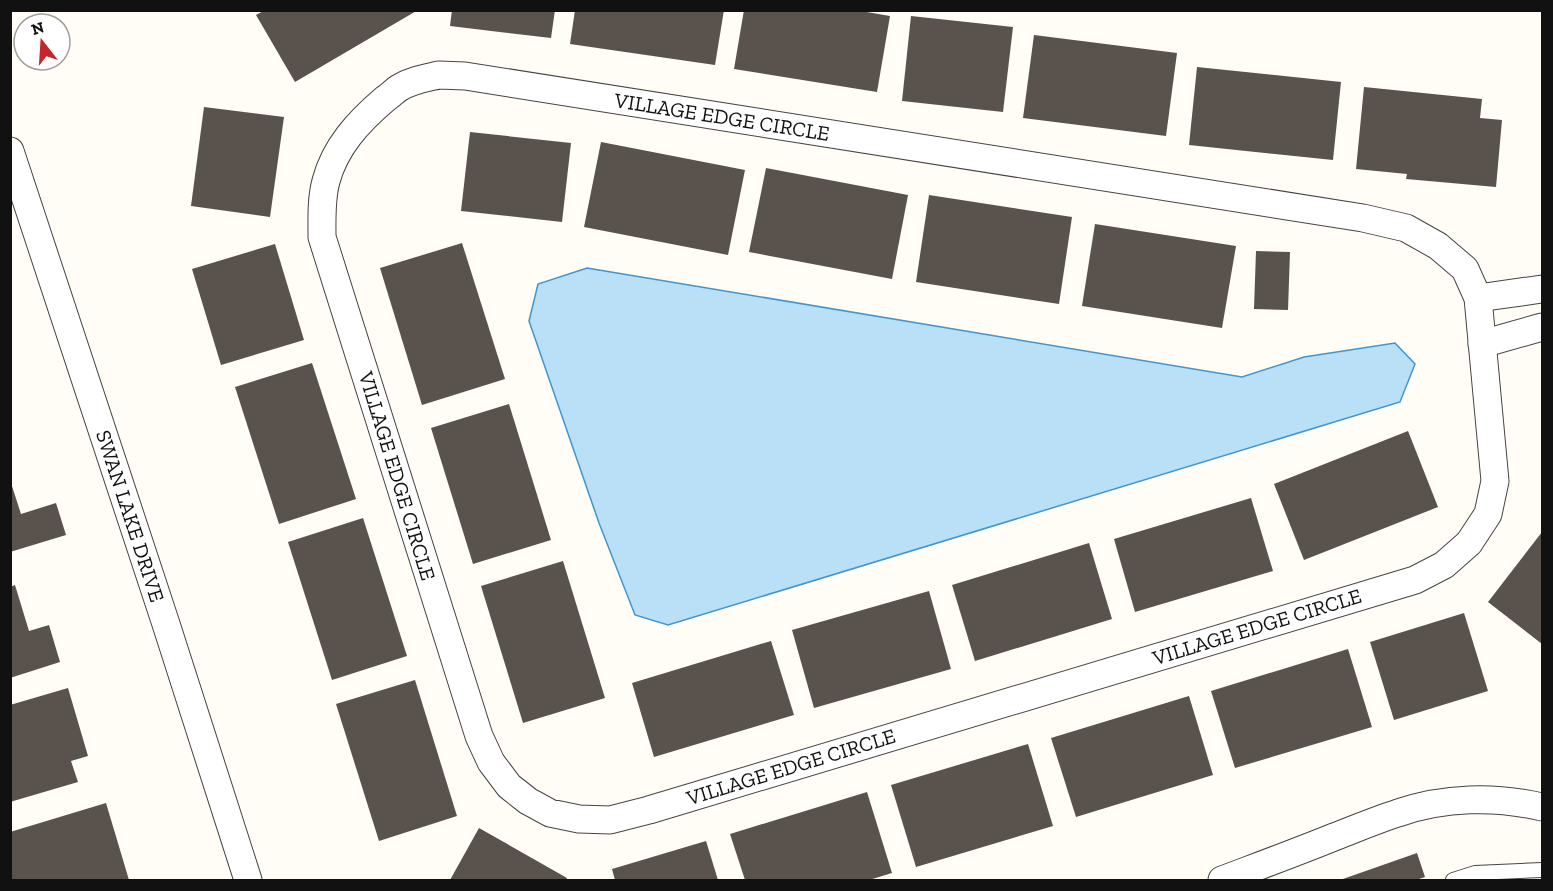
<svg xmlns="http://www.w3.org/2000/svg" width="1553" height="891" font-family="'Zilla Slab',serif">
	<rect width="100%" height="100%" fill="#fffdf5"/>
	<!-- water -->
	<polygon fill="#b9e0f7" stroke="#3f96cf" stroke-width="1.5" points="587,268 1242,377 1304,357 1395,343 1415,364 1400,402 668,625 635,615 599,523 529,321 538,284"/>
	<!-- building -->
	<g fill="#5a524d">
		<polygon points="265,10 418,10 295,82 256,15"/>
		<polygon points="452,10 555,10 551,38 450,26"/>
		<polygon points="575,10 724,10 715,65 570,44"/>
		<polygon points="744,10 855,10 890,16 877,92 734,69"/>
		<polygon points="911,16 1013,27 1003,112 902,101"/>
		<polygon points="1034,35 1177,53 1166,136 1023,118"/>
		<polygon points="1197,67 1341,82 1333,160 1189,145"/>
		<polygon points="1364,87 1482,99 1480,118 1502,120 1496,187 1406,179 1407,174 1356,169"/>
		<polygon points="204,107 284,117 270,217 191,206"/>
		<polygon points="470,132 571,143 562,222 461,211"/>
		<polygon points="601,142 745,170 728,255 584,227"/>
		<polygon points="766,168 908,195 892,279 749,252"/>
		<polygon points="929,195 1072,217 1059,304 916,282"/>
		<polygon points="1095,224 1236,246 1222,328 1082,306"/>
		<polygon points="462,243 505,379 422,405 380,268"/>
		<polygon points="275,244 304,340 221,365 192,269"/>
		<polygon points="1256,251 1290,252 1288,310 1254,309"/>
		<polygon points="312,363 356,499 279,524 235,387"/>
		<polygon points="509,404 551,540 473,564 431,428"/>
		<polygon points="1408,431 1438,507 1304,560 1274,484"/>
		<polygon points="11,483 21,514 56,503 66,535 10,552"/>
		<polygon points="1251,498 1273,571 1135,612 1114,539"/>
		<polygon points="363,518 407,656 332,680 288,542"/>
		<polygon points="1542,532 1542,644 1488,602"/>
		<polygon points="1089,543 1112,619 975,661 952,585"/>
		<polygon points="563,561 605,698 523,723 481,586"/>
		<polygon points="15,585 29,631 49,625 60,662 10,678 10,587"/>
		<polygon points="929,591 951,669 814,708 792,630"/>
		<polygon points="1464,613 1488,691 1394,720 1370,642"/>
		<polygon points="771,641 794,715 654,757 632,683"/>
		<polygon points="1348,649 1372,727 1235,768 1211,691"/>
		<polygon points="415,680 457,816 379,841 336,704"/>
		<polygon points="68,688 88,756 71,761 78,782 10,802 10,705"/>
		<polygon points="1189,696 1213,775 1076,817 1051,738"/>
		<polygon points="1028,744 1053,826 916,867 891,785"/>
		<polygon points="867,792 892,873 869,880 745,880 730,834"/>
		<polygon points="106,803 129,880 10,880 10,832"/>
		<polygon points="479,828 567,878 566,880 450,880"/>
		<polygon points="706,841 718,880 615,880 612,869"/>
		<polygon points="1417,853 1425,877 1416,880 1340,880"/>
	</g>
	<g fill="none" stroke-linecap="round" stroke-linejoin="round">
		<defs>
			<polyline id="lane" points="1453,880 1475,873 1542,870"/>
			<g id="street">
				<path d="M 439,75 L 465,76 L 1363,218 L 1406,228 L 1438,246 L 1465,269 L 1478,298 L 1495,481 L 1488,514 L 1469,543 L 1444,565 L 1415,580 L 649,810 L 610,820 L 579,819 L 550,813 L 528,801 L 509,786 L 491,762 L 479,736 L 322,237 C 322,219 321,199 326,181 C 335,147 358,122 385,99 C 390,96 394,91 399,88 C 412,80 426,78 439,75 Z"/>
				<polyline points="10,151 166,624 248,880"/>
				<polyline points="1478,298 1542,289"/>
				<polyline points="1482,344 1542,327"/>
				<path d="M 1222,880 C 1259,866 1297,852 1334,837 C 1355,829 1376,820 1398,813 C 1444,797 1495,796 1542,807"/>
			</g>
		</defs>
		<!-- lane casing -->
		<use href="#lane" stroke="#444" stroke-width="16"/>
		<!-- street casing -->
		<use href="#street" stroke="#444" stroke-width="29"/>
		<!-- lane -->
		<use href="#lane" stroke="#fff" stroke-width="14"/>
		<!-- street -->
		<use href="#street" stroke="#fff" stroke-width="27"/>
	</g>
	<g text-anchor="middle" stroke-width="6" stroke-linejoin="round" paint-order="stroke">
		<!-- street labels -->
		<g font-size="21" fill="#111" stroke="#fff">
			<text transform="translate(722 117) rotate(9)" y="7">VILLAGE EDGE CIRCLE</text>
			<text transform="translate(397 476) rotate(73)" y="7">VILLAGE EDGE CIRCLE</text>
			<text transform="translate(130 516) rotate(72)" y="7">SWAN LAKE DRIVE</text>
			<text transform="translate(1257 627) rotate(-17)" y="7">VILLAGE EDGE CIRCLE</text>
			<text transform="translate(791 767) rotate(-17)" y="7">VILLAGE EDGE CIRCLE</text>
		</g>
	</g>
	<!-- border -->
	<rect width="1553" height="891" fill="none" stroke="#111111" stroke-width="24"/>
	<!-- north arrow -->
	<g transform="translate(42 42) rotate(343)"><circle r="28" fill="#ffffff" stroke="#a0a0a0" stroke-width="1.5"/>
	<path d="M0-4.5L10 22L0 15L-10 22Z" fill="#c4262e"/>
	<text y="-9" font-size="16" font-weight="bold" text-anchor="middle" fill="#111111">N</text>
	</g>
</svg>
